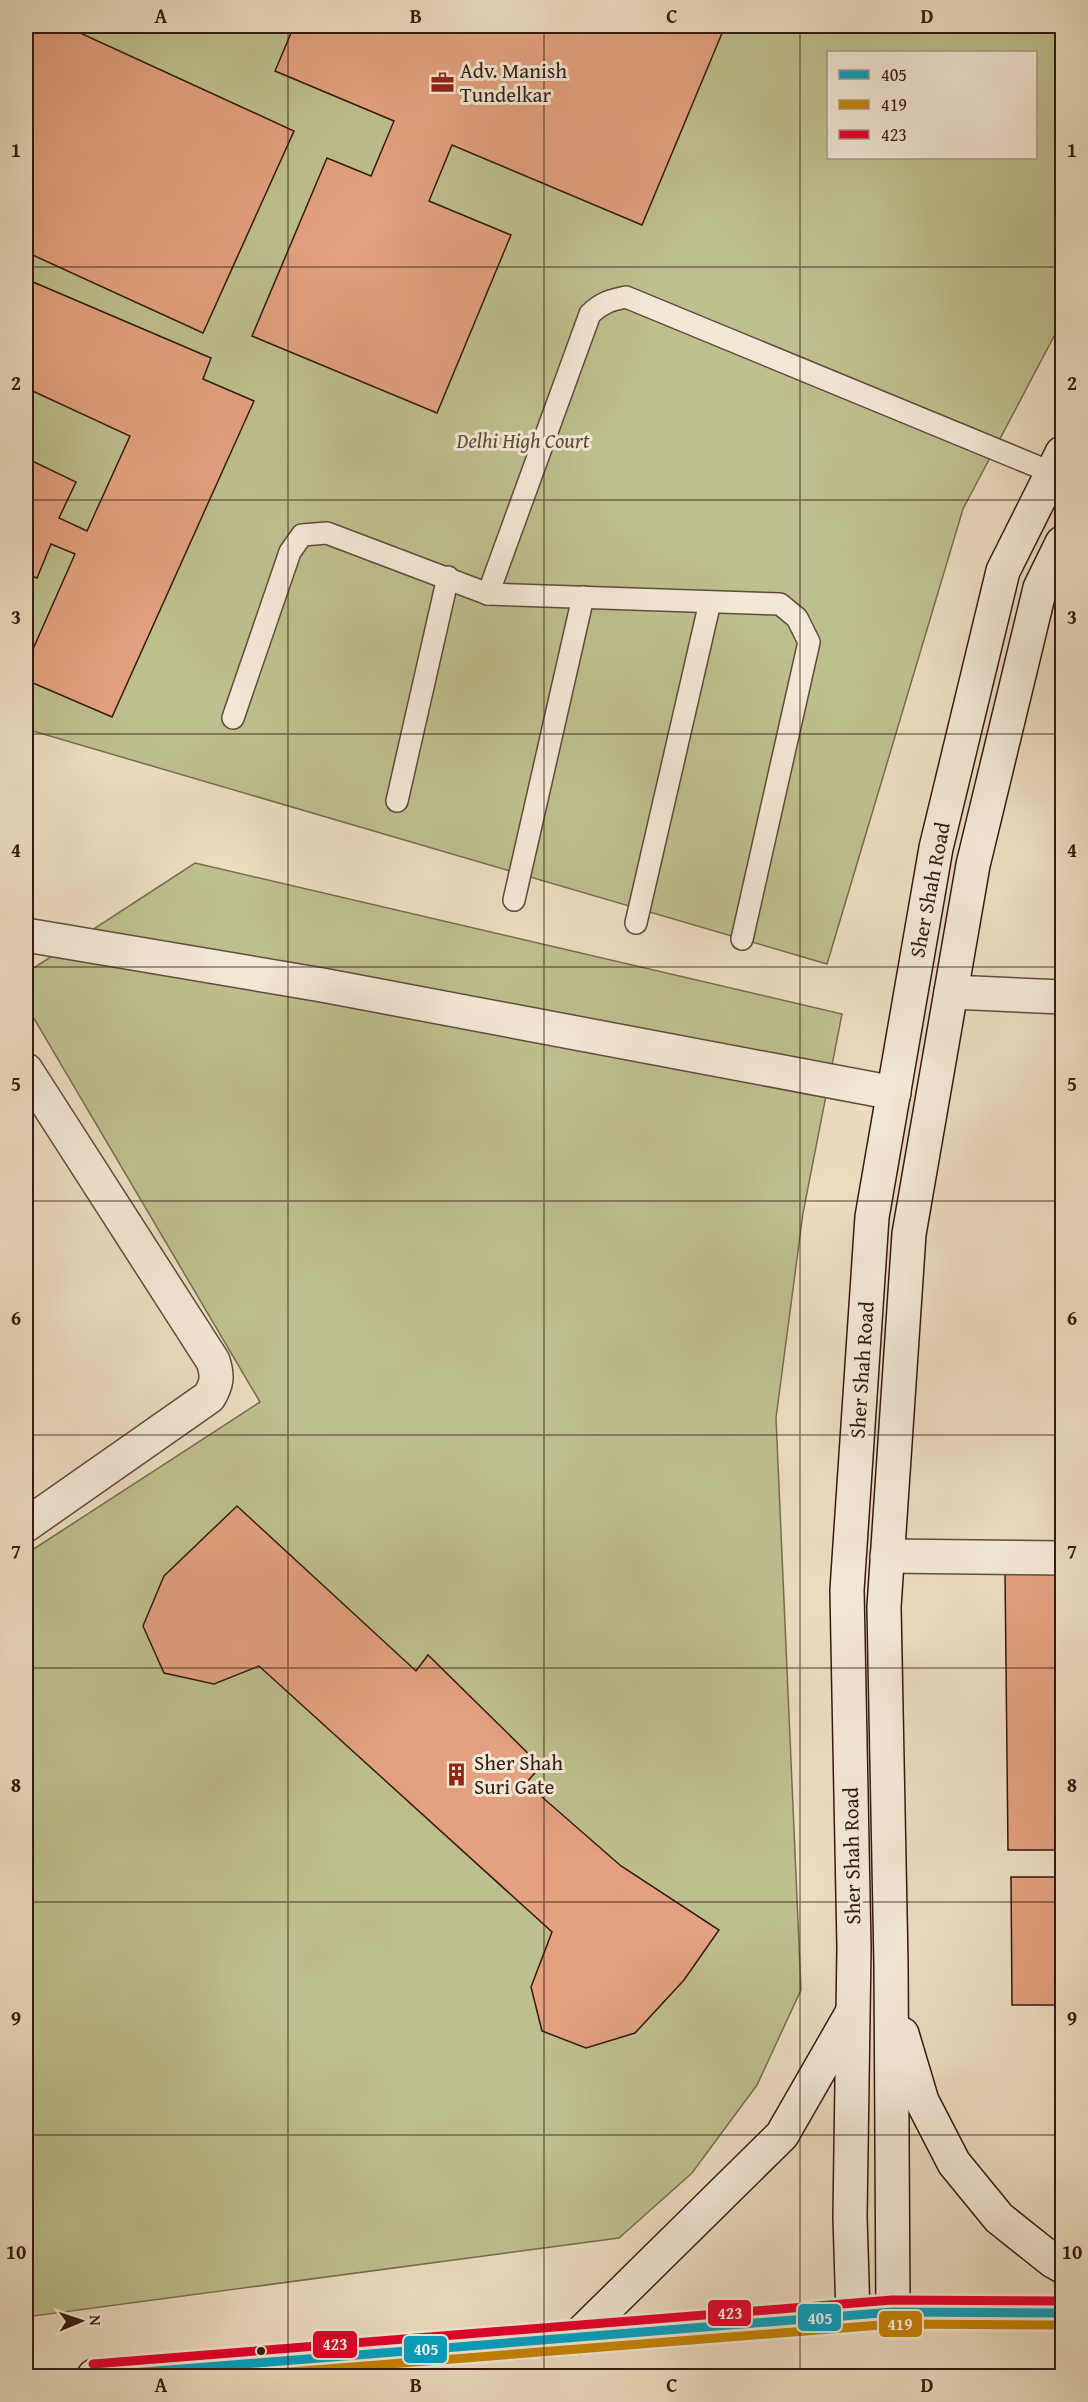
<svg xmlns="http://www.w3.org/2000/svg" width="1088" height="2402" font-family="'Gentium Book Plus',serif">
	<rect width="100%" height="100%" fill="#ecdcc0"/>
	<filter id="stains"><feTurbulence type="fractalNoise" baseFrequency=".00333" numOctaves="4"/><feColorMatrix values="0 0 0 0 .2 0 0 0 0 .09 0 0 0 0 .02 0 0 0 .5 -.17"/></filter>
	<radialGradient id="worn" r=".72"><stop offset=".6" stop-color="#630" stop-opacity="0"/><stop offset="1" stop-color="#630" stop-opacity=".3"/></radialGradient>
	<!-- green -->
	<g fill="#bebf8e" stroke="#786c4f" stroke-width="1.5" fill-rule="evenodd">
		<path d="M 26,26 L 1062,26 L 1062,321 L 963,509 L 827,964 L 26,729 ZM 828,52 L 1036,52 L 1036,158 L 828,158 Z"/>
		<polygon points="195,863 842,1014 803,1213 776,1418 801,1990 757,2085 692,2173 619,2238 26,2317 26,1554 260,1402 26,1005 26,973"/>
	</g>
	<!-- building -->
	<g fill="#e3a17f" stroke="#331a10" stroke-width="1.5">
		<polygon points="26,26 65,26 294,131 203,333 26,252"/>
		<polygon points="294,26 725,26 642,225 452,145 429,201 511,235 437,413 252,336 327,158 371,176 394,121 275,71"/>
		<polygon points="26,279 211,358 203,379 254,401 112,717 26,680 26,665 75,554 51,544 37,578 26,574 26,458 76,482 59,518 87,531 130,436 26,388"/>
		<polygon points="237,1506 416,1671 428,1655 541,1766 526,1783 621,1866 719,1930 684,1980 635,2033 586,2048 542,2031 531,1987 552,1932 259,1666 214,1684 164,1673 143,1626 164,1576"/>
		<polygon points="1005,1572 1062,1572 1062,1850 1008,1850"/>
		<polygon points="1011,1877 1062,1877 1062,2005 1012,2005"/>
	</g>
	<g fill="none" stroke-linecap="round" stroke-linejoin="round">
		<defs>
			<g id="lane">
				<polyline points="488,594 780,604 797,618 809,642 742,939"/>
				<path d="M 233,718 L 290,552 L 302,535 L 327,533 L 488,594 L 590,314 C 601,303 611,300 626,297 L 1053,473"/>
				<polyline points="397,801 448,577"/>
				<polyline points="514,900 583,597"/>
				<polyline points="636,923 710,602"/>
			</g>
			<g id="street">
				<polyline points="26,935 322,985 894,1093"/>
				<polyline points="951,992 1062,997"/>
				<path d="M 26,1070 L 213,1361 C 218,1376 217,1384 209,1397 L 26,1525"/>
				<polyline points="887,1556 1062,1558"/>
			</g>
			<g id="secondary">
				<polyline points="902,2034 922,2101 954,2163 999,2218 1053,2261 1062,2266"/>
				<polyline points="893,2312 891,1964 884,1607 909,1234 973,865 1040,588 1062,543"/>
				<polyline points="853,2315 850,2217 854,1948 847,1590 872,1217 936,848 1003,571 1062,453"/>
				<polyline points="576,2338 782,2135 852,2013"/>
				<polyline points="94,2376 893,2312 1062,2313"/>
			</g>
		</defs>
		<!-- lane casing -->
		<use href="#lane" stroke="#614a3c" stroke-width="24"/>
		<!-- street casing -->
		<use href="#street" stroke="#614a3c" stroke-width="36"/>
		<!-- secondary casing -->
		<use href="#secondary" stroke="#331a10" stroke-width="36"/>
		<!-- lane -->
		<use href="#lane" stroke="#f3e8d6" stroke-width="21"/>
		<!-- street -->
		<use href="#street" stroke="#f3e8d6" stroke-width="33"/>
		<!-- secondary -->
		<use href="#secondary" stroke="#f3e8d6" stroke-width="33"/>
		<defs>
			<polyline id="bus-1" points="94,2376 893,2312 1062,2313"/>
			<polyline id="bus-2" points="238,2376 893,2324 1062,2325"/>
			<polyline id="bus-3" points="93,2364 892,2300 1062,2301"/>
		</defs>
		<!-- bus-1 casing -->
		<use href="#bus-1" stroke="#f3e8d6" stroke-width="14"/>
		<!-- bus-2 casing -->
		<use href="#bus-2" stroke="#f3e8d6" stroke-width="14"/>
		<!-- bus-3 casing -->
		<use href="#bus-3" stroke="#f3e8d6" stroke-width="14"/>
		<!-- bus-1 -->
		<use href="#bus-1" stroke="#03a2c4" stroke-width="9"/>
		<!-- bus-2 -->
		<use href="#bus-2" stroke="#c68304" stroke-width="9"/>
		<!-- bus-3 -->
		<use href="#bus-3" stroke="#e4002b" stroke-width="9"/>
	</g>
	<!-- grid -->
	<path fill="none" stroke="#331a10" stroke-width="1.5" stroke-opacity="0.55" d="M 288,26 L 288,2376M 544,26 L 544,2376M 800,26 L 800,2376M 26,267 L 1062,267M 26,500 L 1062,500M 26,734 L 1062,734M 26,967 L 1062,967M 26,1201 L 1062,1201M 26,1435 L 1062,1435M 26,1668 L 1062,1668M 26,1902 L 1062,1902M 26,2135 L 1062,2135"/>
	<!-- icons -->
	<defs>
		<symbol id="office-bare" viewBox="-9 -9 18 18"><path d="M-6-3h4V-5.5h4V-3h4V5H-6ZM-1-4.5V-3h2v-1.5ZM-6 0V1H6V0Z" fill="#8f2418" stroke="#f3e8d6" stroke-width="2.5" paint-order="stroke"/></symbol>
		<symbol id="building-bare" viewBox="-9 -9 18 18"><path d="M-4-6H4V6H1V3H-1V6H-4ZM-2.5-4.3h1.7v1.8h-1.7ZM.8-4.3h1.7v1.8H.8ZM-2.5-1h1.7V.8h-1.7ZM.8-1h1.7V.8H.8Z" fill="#8f2418" stroke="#f3e8d6" stroke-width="2.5" paint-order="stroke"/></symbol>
	</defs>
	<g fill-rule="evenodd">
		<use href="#office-bare" x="426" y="66" width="33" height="33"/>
		<use href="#building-bare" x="440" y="1758" width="33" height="33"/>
	</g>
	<!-- markers -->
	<circle fill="#331a10" stroke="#f3e8d6" stroke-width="2" cx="261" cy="2351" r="5"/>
	<g text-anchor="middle" stroke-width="6" stroke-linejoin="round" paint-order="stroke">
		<!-- poi labels -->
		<g font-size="21" fill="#331a10" stroke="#f3e8d6" text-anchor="start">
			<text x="460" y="78">Adv. Manish<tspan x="460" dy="24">Tundelkar</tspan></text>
			<text x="474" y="1770">Sher Shah<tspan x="474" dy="24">Suri Gate</tspan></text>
		</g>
		<!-- park labels -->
		<g font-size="21" font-style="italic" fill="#5d4c36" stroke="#f3e8d6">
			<text x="523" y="448">Delhi High Court</text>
		</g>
		<!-- street labels -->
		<g font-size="21" fill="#331a10" stroke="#f3e8d6">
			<text transform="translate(930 890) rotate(-79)" y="7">Sher Shah Road</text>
			<text transform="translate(862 1370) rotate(-86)" y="7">Sher Shah Road</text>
			<text transform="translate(852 1856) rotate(-91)" y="7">Sher Shah Road</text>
		</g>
	</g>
	<g stroke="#f3e8d6" stroke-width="2">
		<rect x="707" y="2299" width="45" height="28" rx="6" fill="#e4002b"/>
		<rect x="797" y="2303" width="45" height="29" rx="6" fill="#03a2c4"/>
		<rect x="878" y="2310" width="45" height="28" rx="6" fill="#c68304"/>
		<rect x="312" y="2330" width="46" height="29" rx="6" fill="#e4002b"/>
		<rect x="403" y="2335" width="45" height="29" rx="6" fill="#03a2c4"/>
	</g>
	<g font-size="16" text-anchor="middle" font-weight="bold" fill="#fff">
		<text x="730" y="2319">423</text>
		<text x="820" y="2324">405</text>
		<text x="900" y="2330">419</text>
		<text x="335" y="2350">423</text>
		<text x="426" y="2355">405</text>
	</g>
	<!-- margin -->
	<rect width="1088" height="2402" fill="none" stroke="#ecdcc0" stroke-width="66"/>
	<!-- legend -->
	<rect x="827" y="51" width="210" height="108" fill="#f3e8d6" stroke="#a69687" stroke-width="1.5"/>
	<rect x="839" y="70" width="30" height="9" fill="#03a2c4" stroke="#a69687" stroke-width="1.5"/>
	<text x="881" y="81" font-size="18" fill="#331a10">405</text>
	<rect x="839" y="100" width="30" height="9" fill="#c68304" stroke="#a69687" stroke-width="1.5"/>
	<text x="881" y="111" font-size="18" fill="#331a10">419</text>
	<rect x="839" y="130" width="30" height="9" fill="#e4002b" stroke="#a69687" stroke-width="1.5"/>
	<text x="881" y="141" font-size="18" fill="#331a10">423</text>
	<!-- north arrow -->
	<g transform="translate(81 2321) rotate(88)" stroke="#f3e8d6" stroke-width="4.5" paint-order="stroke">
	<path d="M0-4.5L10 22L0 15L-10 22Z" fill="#331a10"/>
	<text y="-9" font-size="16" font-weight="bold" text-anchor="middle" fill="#331a10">N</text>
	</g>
	<rect x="33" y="33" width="1022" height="2336" fill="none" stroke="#331a10" stroke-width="2"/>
	<g font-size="20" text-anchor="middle" font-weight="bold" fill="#331a10">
		<text x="161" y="23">A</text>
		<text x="416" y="23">B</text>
		<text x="672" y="23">C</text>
		<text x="927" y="23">D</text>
		<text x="16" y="157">1</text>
		<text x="1072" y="157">1</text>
		<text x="16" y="390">2</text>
		<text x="1072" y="390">2</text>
		<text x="16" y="624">3</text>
		<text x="1072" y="624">3</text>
		<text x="16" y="857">4</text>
		<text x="1072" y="857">4</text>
		<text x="16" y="1091">5</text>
		<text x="1072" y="1091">5</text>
		<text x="16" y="1325">6</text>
		<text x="1072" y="1325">6</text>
		<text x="16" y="1558">7</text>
		<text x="1072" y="1558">7</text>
		<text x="16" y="1792">8</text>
		<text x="1072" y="1792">8</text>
		<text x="16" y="2025">9</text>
		<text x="1072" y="2025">9</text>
		<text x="16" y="2259">10</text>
		<text x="1072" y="2259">10</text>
		<text x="161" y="2392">A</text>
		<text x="416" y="2392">B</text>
		<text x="672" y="2392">C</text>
		<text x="927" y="2392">D</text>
	</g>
	<rect width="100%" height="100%" filter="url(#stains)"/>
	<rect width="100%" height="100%" fill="url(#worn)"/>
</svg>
